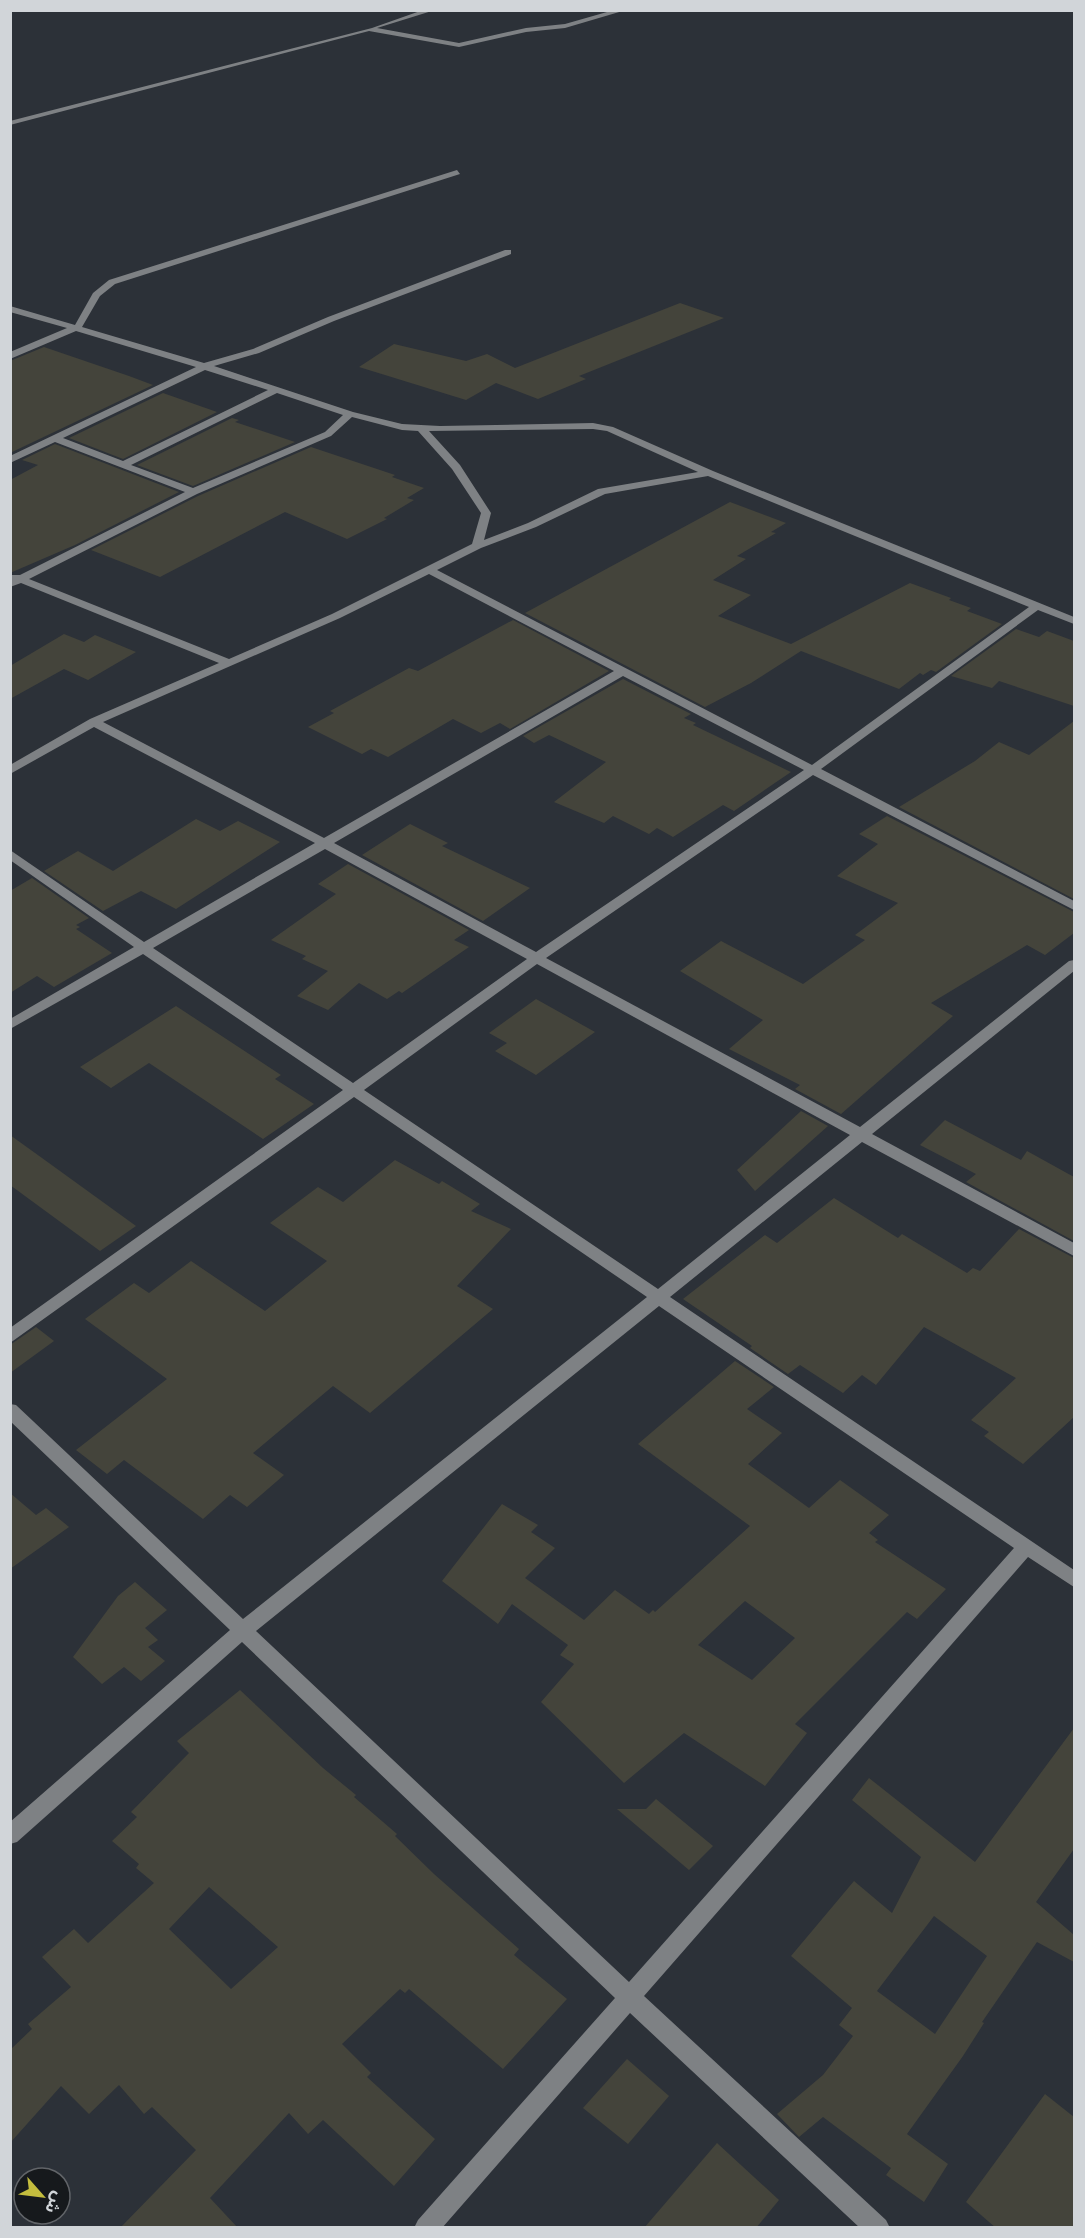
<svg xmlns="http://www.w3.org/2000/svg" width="1085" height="2238" font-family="'Space Grotesk','Noto Sans Arabic',sans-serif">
	<rect width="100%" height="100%" fill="#2c3138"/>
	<!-- building -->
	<g fill="#44443b" fill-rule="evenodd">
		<polygon points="680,303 724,318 579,376 586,379 538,399 496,383 466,400 359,367 394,344 466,361 487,354 515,368"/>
		<polygon points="44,347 129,376 153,385 10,453 10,361"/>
		<polygon points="163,393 217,412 123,459 69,438"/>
		<polygon points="232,418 239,420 235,422 295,442 193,486 137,465"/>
		<polygon points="55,444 179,492 75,545 10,573 10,480 38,465 22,460"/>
		<polygon points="311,447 395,475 392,477 424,488 407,498 414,500 384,518 387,519 347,539 285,512 160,577 91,550 198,496"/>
		<polygon points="730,502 786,523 771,532 776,533 737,556 746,559 713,580 751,595 718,616 791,644 910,583 951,598 949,600 971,608 967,611 1002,624 936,672 931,670 923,675 920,673 899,689 801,651 751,683 705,707 525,613"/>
		<polygon points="513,620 609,671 510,729 500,723 481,733 453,719 388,757 371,749 362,754 308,727 334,713 330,711 409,668 418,671"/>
		<polygon points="1016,629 1039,637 1047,631 1074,641 1074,706 999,681 992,688 951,676"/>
		<polygon points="64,634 84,642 95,635 136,652 88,680 64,669 10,699 10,666"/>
		<polygon points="623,679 691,714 684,718 696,723 693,725 791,772 734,811 723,805 673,837 657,828 649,834 613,816 604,823 554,802 606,762 549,735 534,743 523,736"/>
		<polygon points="1074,721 1074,899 899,807 975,761 999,742 1029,755"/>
		<polygon points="887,816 1074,912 1074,933 1045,955 1027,945 931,1003 953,1016 841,1114 795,1089 800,1085 729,1049 763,1020 680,971 721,941 803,984 865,940 855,935 898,903 837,876 878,844 859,834"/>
		<polygon points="196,819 220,831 238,821 280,842 176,909 141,891 103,911 44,871 78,851 113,871"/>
		<polygon points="410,824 448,843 442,846 530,888 483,921 362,855"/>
		<polygon points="348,864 469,930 454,940 469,947 402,993 399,991 387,999 359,983 328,1010 297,996 328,971 302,959 306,956 271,940 336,894 318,884"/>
		<polygon points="32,878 89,918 76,925 80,927 76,929 112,953 54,987 37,976 10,993 10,891"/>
		<polygon points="536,999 595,1032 536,1075 495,1051 507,1043 489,1033"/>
		<polygon points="176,1006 281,1075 275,1079 314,1104 263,1139 149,1063 111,1088 80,1067"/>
		<polygon points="801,1111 828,1126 755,1191 737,1170"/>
		<polygon points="945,1120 1021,1160 1027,1151 1074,1177 1074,1241 966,1182 976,1174 920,1145"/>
		<polygon points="10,1135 42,1158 136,1226 100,1251 10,1185"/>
		<polygon points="395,1160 439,1184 442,1181 480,1204 471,1211 511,1229 457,1286 493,1309 370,1413 333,1386 253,1453 284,1475 247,1507 230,1495 203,1519 124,1460 107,1474 76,1450 167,1379 85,1319 134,1283 149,1293 191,1261 265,1311 327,1261 270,1223 318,1187 343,1202"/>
		<polygon points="834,1198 898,1238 902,1234 967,1273 973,1268 980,1271 1019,1229 1074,1258 1074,1417 1023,1464 984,1436 989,1432 971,1420 1016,1378 924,1327 876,1385 862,1375 843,1393 800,1365 788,1374 750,1348 752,1346 683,1299 765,1235 777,1243"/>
		<polygon points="36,1327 54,1341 10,1373 10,1345"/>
		<path d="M 735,1361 L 774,1387 L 747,1409 L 782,1433 L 748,1464 L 809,1508 L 840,1480 L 889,1515 L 869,1533 L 878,1540 L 875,1542 L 946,1589 L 917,1619 L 907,1612 L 795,1724 L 807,1733 L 765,1786 L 684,1733 L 624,1783 L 541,1702 L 574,1664 L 560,1655 L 568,1645 L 512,1604 L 498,1624 L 442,1581 L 502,1504 L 538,1525 L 531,1532 L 555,1548 L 525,1578 L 584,1620 L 615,1590 L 649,1614 L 653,1610 L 655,1612 L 750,1526 L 638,1444 ZM 745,1601 L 795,1638 L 752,1680 L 698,1645 Z"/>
		<polygon points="10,1493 36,1515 46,1508 69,1527 10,1569"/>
		<polygon points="135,1582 167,1610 145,1628 158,1640 148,1647 165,1661 141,1681 124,1667 102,1684 73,1657 118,1596"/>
		<path d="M 240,1690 L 323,1768 L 356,1795 L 354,1797 L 397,1834 L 395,1836 L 434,1874 L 519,1949 L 514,1955 L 567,1999 L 503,2069 L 409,1989 L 405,1993 L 400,1989 L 342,2044 L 371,2073 L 367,2077 L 435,2139 L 394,2186 L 323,2120 L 308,2134 L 289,2113 L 210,2198 L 238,2228 L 120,2228 L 196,2150 L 152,2107 L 144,2114 L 119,2085 L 89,2114 L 61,2086 L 10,2143 L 10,2050 L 32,2029 L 28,2024 L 71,1987 L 42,1957 L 74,1929 L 88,1943 L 154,1883 L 136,1868 L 139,1864 L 112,1841 L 137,1817 L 131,1812 L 189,1753 L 177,1741 ZM 209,1887 L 278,1947 L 231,1989 L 169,1929 Z"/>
		<path d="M 1074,1728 L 1074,1849 L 1036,1902 L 1074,1935 L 1074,1962 L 1037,1942 L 982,2022 L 984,2023 L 963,2056 L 907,2134 L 948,2164 L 924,2202 L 886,2175 L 891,2168 L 823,2117 L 799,2137 L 777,2114 L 823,2075 L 853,2036 L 839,2025 L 852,2008 L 791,1956 L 854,1881 L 892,1913 L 921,1857 L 852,1800 L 869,1778 L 975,1862 ZM 934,1916 L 987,1956 L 935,2034 L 877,1991 Z"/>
		<polygon points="656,1799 713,1846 689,1870 617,1809 646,1809"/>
		<polygon points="627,2059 669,2096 628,2144 583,2108"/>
		<polygon points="1045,2094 1074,2117 1074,2228 996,2228 966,2202"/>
		<polygon points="717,2143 779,2200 756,2228 644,2228"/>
	</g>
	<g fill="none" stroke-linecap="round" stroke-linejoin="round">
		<!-- minor -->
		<g fill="#7e8184" fill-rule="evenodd">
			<polygon points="423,10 435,10 377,28 459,43 526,28 565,24 614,10 626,10 565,28 526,32 459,47 369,31 10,125 10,121 372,28"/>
			<path d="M 457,170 L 460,174 L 115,284 L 100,296 L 82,327 L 204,363 L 253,349 L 328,317 L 505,250 L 511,250 L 511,254 L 334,321 L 259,353 L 214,366 L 353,412 L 402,424 L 440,426 L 593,423 L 613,427 L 713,471 L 1074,617 L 1074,624 L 1038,610 L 821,769 L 1074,901 L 1074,910 L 813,775 L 546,958 L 860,1127 L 1069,961 L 1074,960 L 1074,971 L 872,1134 L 1074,1243 L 1074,1256 L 862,1142 L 670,1297 L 1074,1570 L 1074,1587 L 1028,1557 L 644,1996 L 886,2220 L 890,2228 L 860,2228 L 630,2013 L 442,2228 L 414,2228 L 418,2220 L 615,1998 L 242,1642 L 17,1842 L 10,1844 L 10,1822 L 230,1630 L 10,1421 L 10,1404 L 16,1405 L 243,1619 L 647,1297 L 354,1097 L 10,1343 L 10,1328 L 343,1090 L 143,954 L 10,1029 L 10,1019 L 134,947 L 10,860 L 10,850 L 144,942 L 315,843 L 94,727 L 10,774 L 10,765 L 90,719 L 219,663 L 21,583 L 10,587 L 12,575 L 20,575 L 185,492 L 55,442 L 10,463 L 10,456 L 196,367 L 76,331 L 10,359 L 10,352 L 67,328 L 10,312 L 10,306 L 75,325 L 93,293 L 109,280 ZM 205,370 L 268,390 L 123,461 L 63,438 ZM 277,393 L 343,415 L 325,432 L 193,488 L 131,465 ZM 352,417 L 402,430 L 418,431 L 452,469 L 481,513 L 472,544 L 332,614 L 229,659 L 29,579 L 197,494 L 331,436 ZM 593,429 L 607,431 L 698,472 L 598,489 L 528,523 L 484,540 L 491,513 L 460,465 L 429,431 ZM 708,476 L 1029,607 L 812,765 L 437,570 L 481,548 L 536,527 L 605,494 ZM 429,574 L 614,671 L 324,838 L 103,722 L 340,618 ZM 623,676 L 804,770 L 536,952 L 334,843 ZM 325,849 L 527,959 L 353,1083 L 153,948 ZM 537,964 L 850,1135 L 658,1289 L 364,1090 ZM 659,1306 L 1014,1548 L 629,1982 L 256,1631 Z"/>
		</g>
	</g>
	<!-- border -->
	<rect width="1085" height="2238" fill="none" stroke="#d1d5d9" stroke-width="24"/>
	<!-- north arrow -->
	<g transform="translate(42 2196) rotate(118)"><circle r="28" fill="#16191c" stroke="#616468" stroke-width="1.5"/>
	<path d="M0-4.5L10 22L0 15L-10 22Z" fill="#c4bd3e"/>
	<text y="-9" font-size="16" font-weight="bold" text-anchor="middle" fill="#d1d5d9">ش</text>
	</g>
</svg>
